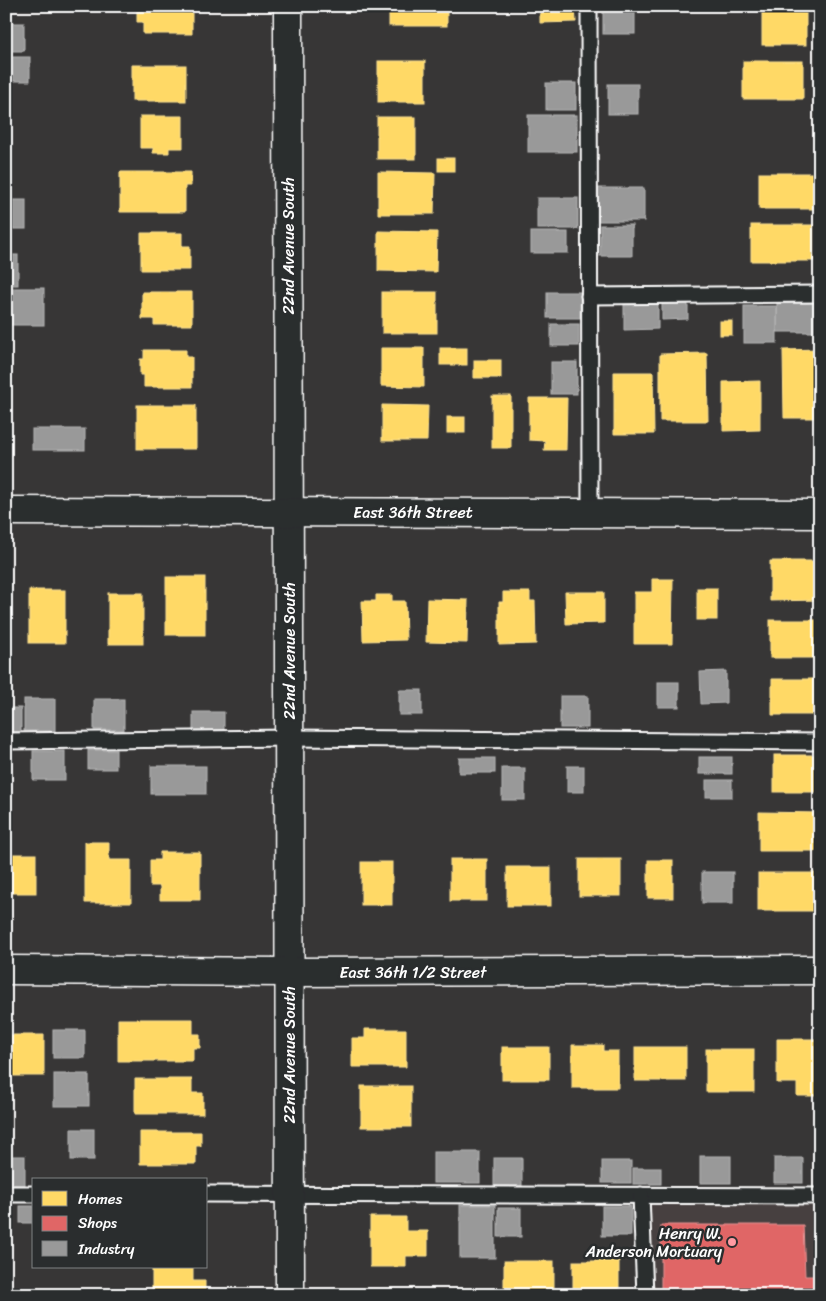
<svg xmlns="http://www.w3.org/2000/svg" width="826" height="1301" font-family="Sriracha,sans-serif">
	<rect width="100%" height="100%" fill="#373636"/>
	<filter id="ink" filterUnits="userSpaceOnUse"><feTurbulence type="fractalNoise" baseFrequency=".02" numOctaves="2"/><feDisplacementMap in="SourceGraphic" scale="10" xChannelSelector="R" yChannelSelector="G"/><feConvolveMatrix kernelMatrix="1 2 1 2 8 2 1 2 1" color-interpolation-filters="sRGB"/></filter>
	<g filter="url(#ink)">
		<!-- built -->
		<polygon fill="#474140" points="820,1191 820,1295 637,1295 637,1192"/>
		<!-- homes -->
		<g fill="#ffd966" stroke="#ffe494">
			<polygon points="137,6 192,6 192,34 143,34 143,22 137,22"/>
			<rect x="389" y="6" width="58" height="20"/>
			<polygon points="540,6 575,6 576,22 540,23"/>
			<rect x="762" y="9" width="44" height="36"/>
			<rect x="378" y="61" width="47" height="41"/>
			<rect x="743" y="61" width="60" height="38"/>
			<rect x="132" y="65" width="54" height="36"/>
			<polygon points="140,116 183,116 183,148 169,148 169,153 153,153 153,148 140,148"/>
			<rect x="377" y="117" width="39" height="42"/>
			<rect x="438" y="158" width="16" height="13"/>
			<polygon points="120,172 191,172 191,186 185,186 185,212 120,212"/>
			<polygon points="378,172 435,173 434,214 378,214"/>
			<rect x="759" y="173" width="54" height="36"/>
			<rect x="751" y="225" width="62" height="36"/>
			<polygon points="378,231 437,232 436,272 378,271"/>
			<polygon points="141,233 182,233 182,246 190,246 190,270 141,270"/>
			<polygon points="142,292 192,292 192,325 154,325 154,319 142,319"/>
			<rect x="382" y="292" width="55" height="41"/>
			<rect x="720" y="321" width="12" height="14"/>
			<polygon points="381,348 424,348 424,387 381,386"/>
			<rect x="440" y="348" width="27" height="17"/>
			<polygon points="819,349 819,418 784,418 783,350"/>
			<polygon points="144,350 186,350 186,357 192,357 192,387 144,387 144,375 140,375 140,359 144,359"/>
			<polygon points="707,353 708,421 660,421 660,354"/>
			<rect x="474" y="360" width="27" height="18"/>
			<polygon points="614,372 653,372 654,434 614,434"/>
			<polygon points="760,381 760,430 723,431 723,382"/>
			<rect x="492" y="396" width="19" height="52"/>
			<polygon points="529,398 567,398 566,450 544,450 545,441 529,440"/>
			<rect x="137" y="405" width="59" height="44"/>
			<polygon points="382,405 428,406 427,441 382,441"/>
			<rect x="447" y="417" width="18" height="16"/>
			<polygon points="770,561 820,561 820,600 770,601"/>
			<rect x="166" y="577" width="39" height="58"/>
			<polygon points="652,579 673,579 672,644 634,644 634,592 652,592"/>
			<rect x="697" y="588" width="20" height="32"/>
			<rect x="29" y="590" width="36" height="53"/>
			<polygon points="503,592 530,592 530,601 535,601 536,644 499,645 499,602 503,602"/>
			<polygon points="565,592 604,592 604,623 566,624"/>
			<rect x="108" y="593" width="35" height="51"/>
			<polygon points="376,595 392,595 392,601 405,601 406,640 363,641 362,601 376,601"/>
			<polygon points="427,599 468,600 467,643 426,642"/>
			<rect x="770" y="620" width="50" height="38"/>
			<rect x="6" y="646" width="4" height="13"/>
			<polygon points="772,679 819,679 820,715 772,715"/>
			<rect x="774" y="755" width="46" height="37"/>
			<polygon points="759,812 820,813 820,851 759,851"/>
			<polygon points="85,842 109,842 109,860 131,860 131,903 85,903"/>
			<polygon points="160,852 200,852 200,900 160,900 160,886 150,886 150,860 160,860"/>
			<rect x="6" y="854" width="30" height="39"/>
			<rect x="450" y="859" width="37" height="42"/>
			<rect x="579" y="859" width="42" height="37"/>
			<rect x="648" y="860" width="25" height="38"/>
			<rect x="361" y="862" width="31" height="43"/>
			<rect x="507" y="867" width="44" height="39"/>
			<rect x="758" y="873" width="62" height="38"/>
			<polygon points="118,1019 193,1019 193,1034 200,1034 200,1048 193,1048 193,1061 118,1061"/>
			<polygon points="365,1029 406,1029 406,1067 352,1067 352,1038 365,1038"/>
			<rect x="6" y="1035" width="38" height="41"/>
			<polygon points="777,1039 820,1039 818,1096 797,1096 797,1083 777,1083"/>
			<polygon points="572,1045 603,1045 603,1051 618,1051 618,1088 572,1088"/>
			<rect x="502" y="1047" width="47" height="33"/>
			<rect x="635" y="1047" width="51" height="34"/>
			<rect x="706" y="1049" width="48" height="43"/>
			<polygon points="135,1079 192,1079 192,1093 203,1093 203,1114 135,1114"/>
			<rect x="361" y="1086" width="50" height="41"/>
			<polygon points="140,1132 201,1132 201,1146 196,1146 196,1164 140,1164"/>
			<polygon points="370,1217 406,1217 406,1231 428,1231 428,1256 406,1256 406,1267 370,1267"/>
			<rect x="504" y="1261" width="50" height="34"/>
			<rect x="573" y="1261" width="46" height="34"/>
			<polygon points="152,1267 193,1267 193,1281 205,1281 205,1295 152,1295"/>
			<rect x="101" y="1290" width="30" height="5"/>
		</g>
		<!-- shops -->
		<polygon fill="#e06666" stroke="#e99494" points="661,1225 803,1225 805,1276 816,1276 816,1295 661,1295"/>
		<!-- industry -->
		<g fill="#999" stroke="#b8b8b8">
			<rect x="603" y="6" width="32" height="28"/>
			<rect x="6" y="23" width="18" height="28"/>
			<rect x="6" y="57" width="24" height="24"/>
			<rect x="546" y="83" width="30" height="27"/>
			<rect x="608" y="84" width="30" height="30"/>
			<rect x="528" y="115" width="49" height="37"/>
			<rect x="595" y="188" width="49" height="33"/>
			<rect x="537" y="198" width="41" height="31"/>
			<rect x="6" y="200" width="20" height="29"/>
			<rect x="600" y="225" width="32" height="31"/>
			<rect x="531" y="232" width="37" height="21"/>
			<rect x="6" y="255" width="12" height="30"/>
			<rect x="9" y="288" width="35" height="37"/>
			<rect x="547" y="292" width="33" height="26"/>
			<polygon points="624,298 658,298 658,329 624,330"/>
			<polygon points="688,298 688,319 662,320 662,299"/>
			<rect x="777" y="300" width="43" height="32"/>
			<rect x="744" y="306" width="33" height="37"/>
			<rect x="551" y="324" width="28" height="22"/>
			<rect x="551" y="362" width="26" height="32"/>
			<rect x="6" y="371" width="5" height="29"/>
			<rect x="32" y="429" width="53" height="21"/>
			<polygon points="726,671 726,703 701,704 700,672"/>
			<rect x="658" y="682" width="21" height="25"/>
			<rect x="399" y="690" width="23" height="25"/>
			<rect x="560" y="696" width="28" height="32"/>
			<rect x="24" y="699" width="31" height="32"/>
			<rect x="94" y="699" width="30" height="31"/>
			<rect x="6" y="708" width="15" height="24"/>
			<rect x="193" y="712" width="31" height="19"/>
			<rect x="88" y="750" width="28" height="19"/>
			<rect x="33" y="751" width="32" height="29"/>
			<rect x="699" y="757" width="33" height="17"/>
			<rect x="459" y="758" width="36" height="15"/>
			<rect x="151" y="766" width="55" height="28"/>
			<rect x="567" y="766" width="17" height="26"/>
			<rect x="502" y="768" width="23" height="32"/>
			<rect x="706" y="780" width="26" height="17"/>
			<rect x="702" y="872" width="31" height="31"/>
			<rect x="53" y="1030" width="32" height="28"/>
			<rect x="54" y="1074" width="35" height="32"/>
			<rect x="71" y="1129" width="23" height="31"/>
			<rect x="433" y="1152" width="47" height="31"/>
			<rect x="6" y="1156" width="19" height="29"/>
			<rect x="700" y="1156" width="31" height="27"/>
			<rect x="494" y="1158" width="28" height="28"/>
			<rect x="774" y="1158" width="29" height="25"/>
			<rect x="602" y="1161" width="29" height="22"/>
			<rect x="633" y="1168" width="28" height="16"/>
			<rect x="460" y="1205" width="35" height="53"/>
			<rect x="20" y="1206" width="14" height="17"/>
			<rect x="602" y="1206" width="29" height="30"/>
			<rect x="498" y="1208" width="23" height="29"/>
		</g>
		<g fill="none" stroke-linecap="round" stroke-linejoin="round">
			<defs>
				<g id="lane">
					<polyline points="589,6 590,513"/>
					<polyline points="589,296 820,294"/>
					<polyline points="6,741 289,738 820,742"/>
					<polyline points="6,1194 34,1194"/>
					<polyline points="206,1194 820,1196"/>
					<polyline points="641,1195 645,1295"/>
				</g>
				<g id="street">
					<polyline points="288,6 290,1295"/>
					<polyline points="6,511 820,514"/>
					<polyline points="6,970 288,972 820,970"/>
				</g>
			</defs>
			<!-- lane casing -->
			<use href="#lane" stroke="#fff" stroke-width="19"/>
			<!-- street casing -->
			<use href="#street" stroke="#fff" stroke-width="31"/>
			<!-- lane -->
			<use href="#lane" stroke="#2a2d2e" stroke-width="15"/>
			<!-- street -->
			<use href="#street" stroke="#2a2d2e" stroke-width="28"/>
		</g>
	</g>
	<!-- markers -->
	<circle fill="#ff9aa2" stroke="#2a2d2e" stroke-width="2" cx="732" cy="1242" r="5"/>
	<g text-anchor="middle" stroke-width="5" stroke-linejoin="round" paint-order="stroke">
		<!-- street labels -->
		<g font-size="16" fill="#fff" stroke="#2a2d2e">
			<text transform="translate(288 246) rotate(-90)" y="6">22nd Avenue South</text>
			<text x="413" y="518">East 36th Street</text>
			<text transform="translate(289 651) rotate(-90)" y="6">22nd Avenue South</text>
			<text x="413" y="978">East 36th 1/2 Street</text>
			<text transform="translate(289 1055) rotate(-90)" y="6">22nd Avenue South</text>
		</g>
		<!-- poi labels -->
		<g font-size="16" fill="#fff" stroke="#2a2d2e" text-anchor="end">
			<text x="722" y="1239">Henry W.<tspan x="722" dy="18">Anderson Mortuary</tspan></text>
		</g>
	</g>
	<!-- margin -->
	<rect width="826" height="1301" fill="none" stroke="#2a2d2e" stroke-width="25"/>
	<rect x="12" y="12" width="801" height="1276" fill="none" stroke="#fff" stroke-width="2" filter="url(#ink)"/>
	<!-- legend -->
	<rect x="32" y="1178" width="175" height="90" fill="#2a2d2e" stroke="#7f8182"/>
	<rect x="42" y="1191" width="25" height="15" fill="#ffd966" stroke="#7f8182"/>
	<text x="78" y="1204" font-size="15" fill="#ffffff">Homes</text>
	<rect x="42" y="1216" width="25" height="15" fill="#e06666" stroke="#7f8182"/>
	<text x="78" y="1228" font-size="15" fill="#ffffff">Shops</text>
	<rect x="42" y="1241" width="25" height="15" fill="#999999" stroke="#7f8182"/>
	<text x="78" y="1254" font-size="15" fill="#ffffff">Industry</text>
</svg>
